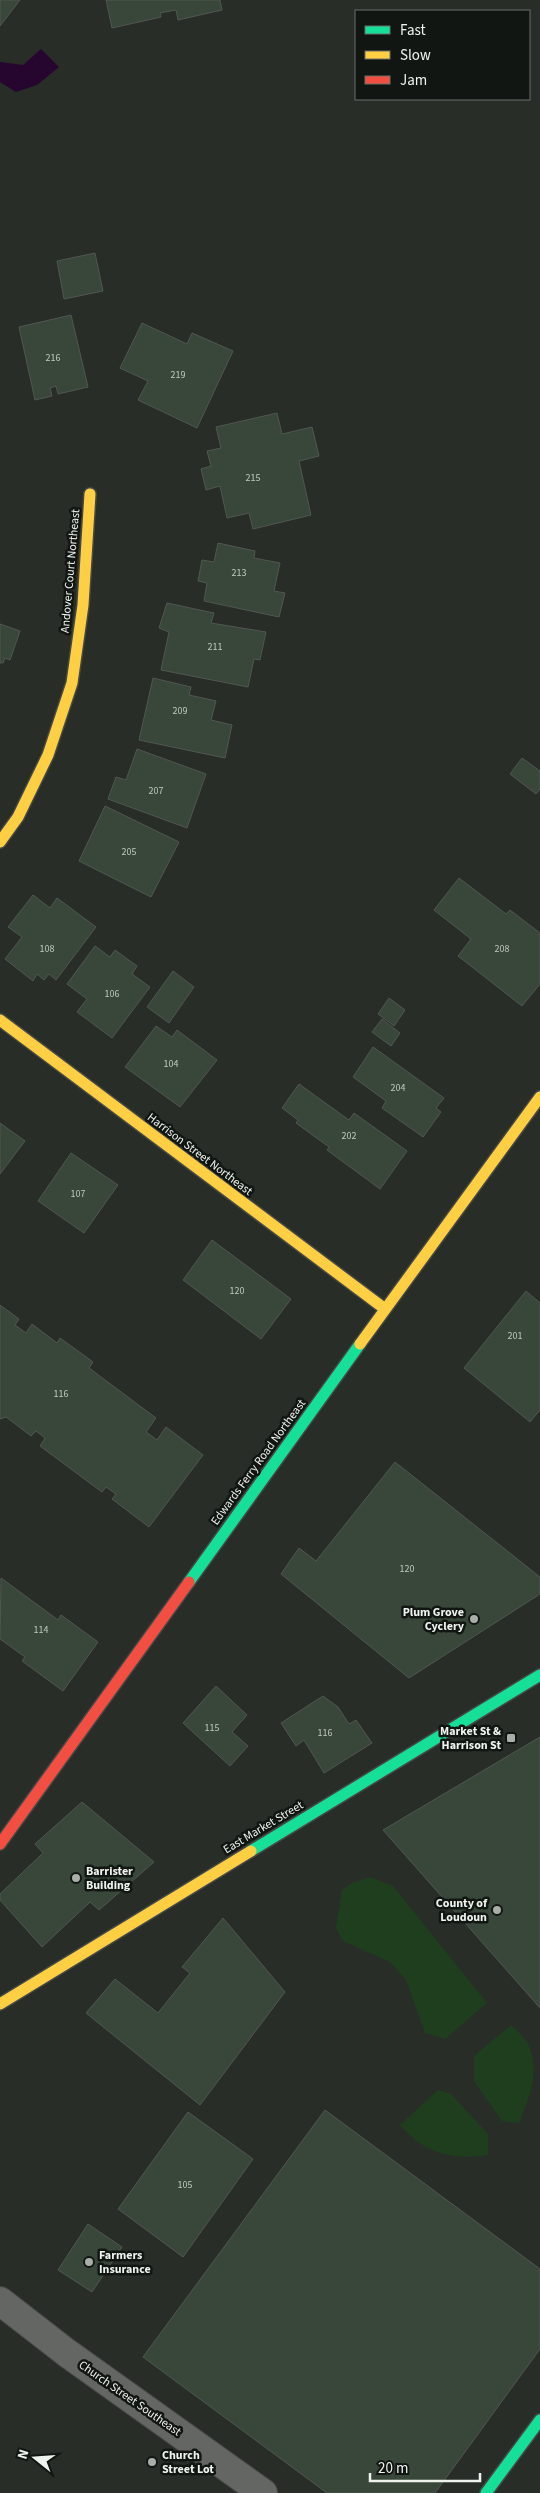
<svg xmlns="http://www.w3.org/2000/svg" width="540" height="2493" font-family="'Source Sans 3',sans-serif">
	<rect width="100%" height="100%" fill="#282d28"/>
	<!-- green -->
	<g fill="#1f3e1e">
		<polygon points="370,1877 393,1886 487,2003 445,2039 425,2033 406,1980 390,1962 343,1941 336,1928 342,1890 352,1883"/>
		<path d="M 511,2025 C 517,2031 526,2038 529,2046 C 540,2072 529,2098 519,2123 L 502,2121 L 474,2081 L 474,2056 Z"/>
		<path d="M 438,2090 L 451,2094 L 488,2134 L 488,2155 C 452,2160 425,2154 400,2125 Z"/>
	</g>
	<!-- water -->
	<polygon fill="#26052e" points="41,49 59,67 37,85 16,92 0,82 0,62 23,65"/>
	<!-- building -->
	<g fill="#384739" stroke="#525652">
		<polygon points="0,0 20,0 0,26"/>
		<polygon points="106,0 220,0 222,10 178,20 176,10 160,13 161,17 112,28"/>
		<polygon points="95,253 103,291 64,299 57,261"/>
		<polygon points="71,315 88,387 58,394 56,386 50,388 52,396 35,400 19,327"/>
		<polygon points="142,323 187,344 192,333 233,351 197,428 138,400 148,381 120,368"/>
		<polygon points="277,413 282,434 312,427 319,456 299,461 311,515 253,529 249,513 227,518 220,486 206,490 201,469 211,466 207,451 221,448 216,427"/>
		<polygon points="218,543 255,551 254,558 280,563 274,591 285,593 279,617 204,601 207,583 198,581 202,560 214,562"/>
		<polygon points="167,603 214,613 211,623 266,632 260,660 254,659 248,687 161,670 169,632 159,628"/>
		<polygon points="0,624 20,631 10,660 5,658 3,663 0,663"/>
		<polygon points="153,678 191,687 189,695 216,701 211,720 232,725 225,758 139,740"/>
		<polygon points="137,749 206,774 187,828 108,799 116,777 126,780"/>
		<polygon points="522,758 540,771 540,789 536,794 510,774"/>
		<polygon points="105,806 179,842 151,897 79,861"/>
		<polygon points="459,878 506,914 510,910 540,933 540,984 522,1006 458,956 471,939 434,910"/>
		<polygon points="33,895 50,908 57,898 96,927 56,980 49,974 44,980 37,974 33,981 5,959 22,937 8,927"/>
		<polygon points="95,946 110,957 115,950 137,966 132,974 150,987 112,1038 77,1012 87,999 67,984"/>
		<polygon points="173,971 194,987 169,1023 147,1007"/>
		<polygon points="389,998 405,1010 394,1026 378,1014"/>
		<polygon points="382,1019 400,1033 391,1046 372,1032"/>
		<polygon points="156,1026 172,1037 177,1030 217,1060 180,1107 125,1067"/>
		<polygon points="373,1047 444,1098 436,1108 441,1112 423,1137 382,1108 386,1101 353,1077"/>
		<polygon points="299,1084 349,1120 354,1113 407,1151 380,1189 327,1150 329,1147 296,1123 298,1120 282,1108"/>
		<polygon points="0,1123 25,1141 0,1174"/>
		<polygon points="71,1153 118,1185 84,1233 38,1201"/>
		<polygon points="212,1240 291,1299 261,1339 183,1280"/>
		<polygon points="526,1291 540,1303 540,1410 530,1422 464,1368"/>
		<polygon points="0,1305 19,1319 15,1325 26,1333 32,1324 57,1343 60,1338 93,1362 89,1368 156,1418 146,1432 157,1440 166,1427 203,1455 149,1527 112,1499 116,1494 106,1487 102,1492 40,1446 45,1438 36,1431 31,1436 6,1417 0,1419"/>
		<polygon points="395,1462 540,1577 540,1594 409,1678 281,1574 299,1548 316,1561"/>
		<polygon points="1,1578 58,1620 61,1615 98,1642 63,1691 22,1661 25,1657 0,1639"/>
		<polygon points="216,1686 247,1715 232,1732 248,1746 230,1766 183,1723"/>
		<polygon points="323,1696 338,1707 349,1724 356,1720 372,1743 324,1773 304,1740 296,1746 281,1723"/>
		<polygon points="540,1737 540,2008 383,1830"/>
		<polygon points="82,1802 154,1862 99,1910 90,1902 42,1947 0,1900 0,1894 43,1853 35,1844"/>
		<polygon points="223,1918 285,1992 200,2105 86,2013 115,1979 158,2013 190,1973 182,1967"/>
		<polygon points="325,2110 540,2269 540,2349 435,2493 327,2493 143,2357"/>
		<polygon points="188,2112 253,2159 183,2257 118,2209"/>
		<polygon points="88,2224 122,2247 92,2292 58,2270"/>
	</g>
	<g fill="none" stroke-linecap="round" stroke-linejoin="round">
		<defs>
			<polyline id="street" points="0,2301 67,2353 263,2493"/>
			<g id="fast">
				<polyline points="189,1582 360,1344"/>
				<polyline points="251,1851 540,1675"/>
				<polyline points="486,2493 540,2420"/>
			</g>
			<g id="slow">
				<polyline points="0,842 18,817 48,755 72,683 83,605 90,494"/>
				<polyline points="0,1020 385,1309"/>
				<polyline points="360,1344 540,1097"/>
				<polyline points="0,2004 251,1851"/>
			</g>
			<polyline id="jam" points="0,1844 189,1582"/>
		</defs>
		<!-- street casing -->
		<use href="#street" stroke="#464946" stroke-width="30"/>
		<!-- fast casing -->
		<use href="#fast" stroke="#464946" stroke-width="14"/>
		<!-- slow casing -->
		<use href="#slow" stroke="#464946" stroke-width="14"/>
		<!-- jam casing -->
		<use href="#jam" stroke="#464946" stroke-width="14"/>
		<!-- street -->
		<use href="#street" stroke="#636662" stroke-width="28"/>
		<!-- fast -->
		<use href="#fast" stroke="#16e098" stroke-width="11"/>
		<!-- slow -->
		<use href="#slow" stroke="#ffcf43" stroke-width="11"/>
		<!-- jam -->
		<use href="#jam" stroke="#f24e42" stroke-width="11"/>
	</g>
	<!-- markers -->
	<g fill="#a9aea9" stroke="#121612" stroke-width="2">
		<circle cx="474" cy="1619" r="5"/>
		<rect x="506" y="1733" width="10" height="10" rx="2.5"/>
		<circle cx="76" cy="1878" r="5"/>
		<circle cx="497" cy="1910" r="5"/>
		<circle cx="89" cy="2262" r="5"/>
		<circle cx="152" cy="2462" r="5"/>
	</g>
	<g text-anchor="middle" stroke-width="5" stroke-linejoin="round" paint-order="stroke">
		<!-- number labels -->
		<g font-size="10" fill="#c0c8c1">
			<text x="53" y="361">216</text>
			<text x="178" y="378">219</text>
			<text x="253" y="481">215</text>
			<text x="239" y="576">213</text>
			<text x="215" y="650">211</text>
			<text x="180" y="714">209</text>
			<text x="156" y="794">207</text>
			<text x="129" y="855">205</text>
			<text x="47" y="952">108</text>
			<text x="502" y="952">208</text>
			<text x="112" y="997">106</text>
			<text x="171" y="1067">104</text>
			<text x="398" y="1091">204</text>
			<text x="349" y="1139">202</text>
			<text x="78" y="1197">107</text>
			<text x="237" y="1294">120</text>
			<text x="515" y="1339">201</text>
			<text x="61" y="1397">116</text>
			<text x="407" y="1572">120</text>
			<text x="41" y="1633">114</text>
			<text x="212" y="1731">115</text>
			<text x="325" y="1736">116</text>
			<text x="185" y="2188">105</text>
		</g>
		<!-- street labels -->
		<g font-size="12" fill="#eef3ee" stroke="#121612">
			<text transform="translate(70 571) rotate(-85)" y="4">Andover Court Northeast</text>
			<text transform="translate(200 1154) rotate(37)" y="4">Harrison Street Northeast</text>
			<text transform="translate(258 1462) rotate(-54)" y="4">Edwards Ferry Road Northeast</text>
			<text transform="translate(263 1827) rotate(-31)" y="4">East Market Street</text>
			<text transform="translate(130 2398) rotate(35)" y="4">Church Street Southeast</text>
		</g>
		<!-- poi labels -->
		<g font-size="12" font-weight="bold" fill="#eef3ee" stroke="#121612" text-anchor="end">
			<text x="464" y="1616">Plum Grove<tspan x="464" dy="14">Cyclery</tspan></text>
			<text x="501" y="1735">Market St &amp;<tspan x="501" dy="14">Harrison St</tspan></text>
			<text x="86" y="1875" text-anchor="start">Barrister<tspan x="86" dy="14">Building</tspan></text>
			<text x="487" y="1907">County of<tspan x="487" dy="14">Loudoun</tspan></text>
			<text x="99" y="2259" text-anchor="start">Farmers<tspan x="99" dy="14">Insurance</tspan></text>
			<text x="162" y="2459" text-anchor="start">Church<tspan x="162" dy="14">Street Lot</tspan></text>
		</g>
	</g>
	<!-- legend -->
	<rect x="355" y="10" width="175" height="90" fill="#121612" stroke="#6a6e6a"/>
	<rect x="365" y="26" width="25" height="8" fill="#16e098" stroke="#6a6e6a"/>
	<text x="400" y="35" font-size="15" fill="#eef3ee">Fast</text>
	<rect x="365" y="51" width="25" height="8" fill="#ffcf43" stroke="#6a6e6a"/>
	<text x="400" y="60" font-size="15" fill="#eef3ee">Slow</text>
	<rect x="365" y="76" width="25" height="8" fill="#f24e42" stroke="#6a6e6a"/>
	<text x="400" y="85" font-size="15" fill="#eef3ee">Jam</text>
	<!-- north arrow -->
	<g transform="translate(35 2458) rotate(287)" stroke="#121612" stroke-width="4" paint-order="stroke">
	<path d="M0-4L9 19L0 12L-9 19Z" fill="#eef3ee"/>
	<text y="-8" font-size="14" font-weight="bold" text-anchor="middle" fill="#eef3ee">N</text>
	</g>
	<!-- scale -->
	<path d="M370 2473v8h110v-8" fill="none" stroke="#eef3ee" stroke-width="2.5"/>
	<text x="378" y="2473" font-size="15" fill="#eef3ee" stroke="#121612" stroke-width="4" paint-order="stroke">20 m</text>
</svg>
